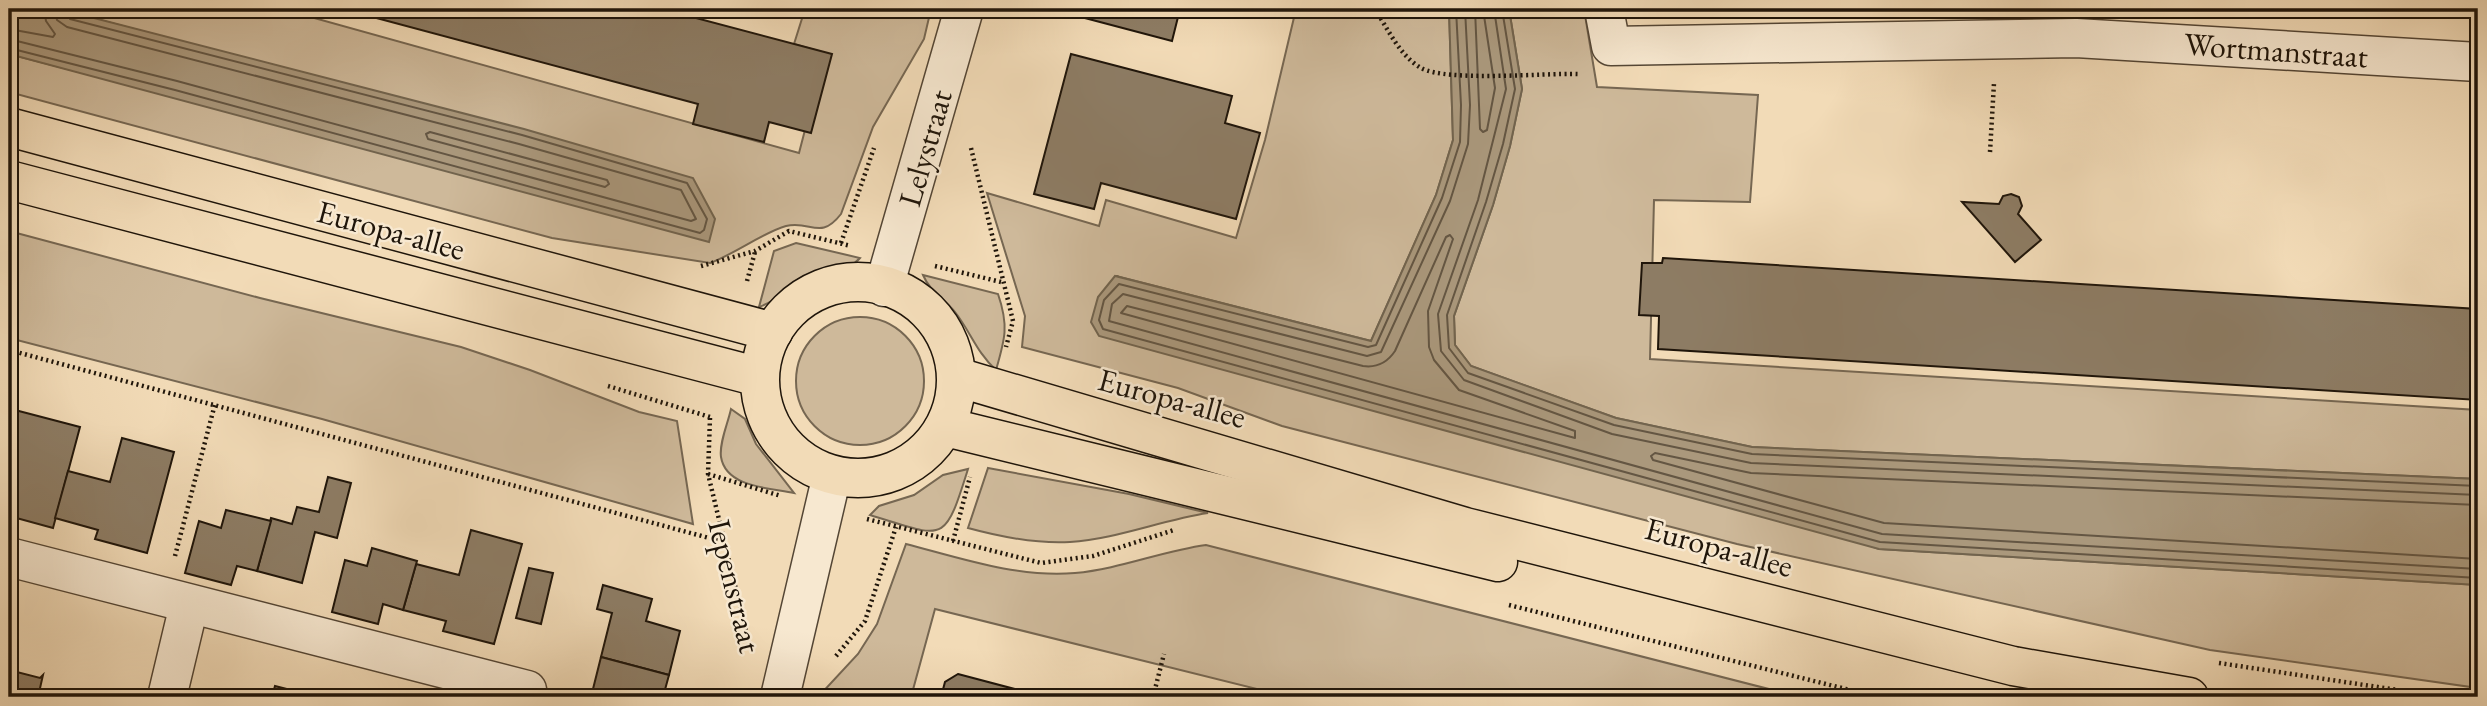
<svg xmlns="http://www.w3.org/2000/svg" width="2487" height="706" font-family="'EB Garamond',serif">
	<rect width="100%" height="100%" fill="#f2dbb7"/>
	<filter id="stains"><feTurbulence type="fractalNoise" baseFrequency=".00286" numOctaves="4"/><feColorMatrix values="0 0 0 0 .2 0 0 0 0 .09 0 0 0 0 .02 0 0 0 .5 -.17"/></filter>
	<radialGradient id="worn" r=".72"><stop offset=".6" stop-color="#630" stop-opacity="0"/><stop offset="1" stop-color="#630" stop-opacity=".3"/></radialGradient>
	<!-- green -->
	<g fill="#ceb99a" stroke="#766752" stroke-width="2">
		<path d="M 59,9 L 282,9 L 799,153 L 825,53 L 794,44 L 805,9 L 931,9 L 924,39 L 873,127 L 841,214 C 820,241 811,220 786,226 C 764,232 735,254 710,263 L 552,238 L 9,92 L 9,54 L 173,96 L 209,49 Z"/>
		<polygon points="1296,9 1449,9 1453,140 1436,195 1371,341 1116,276 1879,549 2478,585 2478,688 2210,650 1737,544 1282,426 1178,388 1022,347 1025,316 987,193 1099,226 1106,200 1236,238 1265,140"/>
		<polygon points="1509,9 1584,9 1597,87 1758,95 1750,202 1654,200 1650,359 2478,410 2478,479 1752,447 1616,418 1471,366 1455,345 1454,316 1493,205 1510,146 1522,89"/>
		<polygon points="9,231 260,298 461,347 530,370 639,412 677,421 693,524 322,419 9,338"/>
		<path d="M 796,243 L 860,258 C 850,270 837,266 824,271 C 800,280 782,299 759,307 L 774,251 Z"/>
		<path d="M 923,275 L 998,294 C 1009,326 1005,339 996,370 C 977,353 970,331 955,312 C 944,298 930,292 923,275 Z"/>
		<circle cx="860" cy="381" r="64"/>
		<path d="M 731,409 L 745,419 L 756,444 L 794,493 C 771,488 726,488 721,457 C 719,443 728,423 731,409 Z"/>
		<path d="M 988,468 L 1129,494 L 1208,513 C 1162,520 1116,539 1070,542 C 1035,544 1001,537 968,528 Z"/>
		<path d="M 968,469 C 944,546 945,538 870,515 L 879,506 L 914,495 L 943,475 Z"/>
		<path d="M 906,544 C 960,558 1018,578 1075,573 C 1120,569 1162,551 1206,545 L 1800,697 L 1289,697 L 935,609 L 911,697 L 818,697 L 858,654 L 877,624 Z"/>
	</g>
	<!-- water -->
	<g fill="#aa987c" stroke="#72644e" stroke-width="2">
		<polygon points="9,9 59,9 524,129 693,178 715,219 709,242 9,54"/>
		<polygon points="1449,9 1509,9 1522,89 1510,146 1493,205 1454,316 1455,345 1471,366 1616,418 1752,447 2478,479 2478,585 1879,549 1099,336 1091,322 1098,297 1115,276 1371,341 1436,195 1453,140"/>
	</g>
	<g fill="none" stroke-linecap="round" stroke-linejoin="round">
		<!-- shore -->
		<g stroke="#645643" stroke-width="2">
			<polyline points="1456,9 1461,105 1460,142 1442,198 1376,345 1368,347 1119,284 1104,300 1099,320 1103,329 1880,542 2478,578"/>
			<polyline points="1465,9 1470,105 1468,144 1450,201 1381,352 1367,356 1123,294 1112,304 1109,321 1882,534 2478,569"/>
			<polyline points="1475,9 1480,129 1483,132 1487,130 1495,88 1483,9"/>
			<polyline points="1494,9 1506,89 1478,200 1438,314 1441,351 1464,380 1612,434 1751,463 2478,495"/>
			<polyline points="1502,9 1515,89 1503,144 1486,202 1447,315 1449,348 1468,373 1614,425 1752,454 2478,486"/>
			<polyline points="9,29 53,37 55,34 46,21 44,9"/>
			<polyline points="9,39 177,81 691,221 696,219 681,190 519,144 67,27 57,20 55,9"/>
			<polyline points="9,48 175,90 700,233 704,230 707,219 687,183 522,135 70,19 63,9"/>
			<polygon points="430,132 607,180 609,184 605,187 428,139 426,134"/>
			<path d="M 1450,235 L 1453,239 L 1428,311 L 1429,347 L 1434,360 L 1459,390 L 1575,431 L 1575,438 L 1121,313 L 1127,306 L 1363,366 C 1377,368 1387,363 1395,351 L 1446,237 Z"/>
			<polyline points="2478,505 1751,473 1655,453 1651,456 1653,460 1884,523 2478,559"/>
		</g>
	</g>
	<!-- building -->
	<g fill="#8d7c64" stroke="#1f150a" stroke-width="2">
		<polygon points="371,9 662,9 832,54 811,133 769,122 764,142 693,124 698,104 369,16"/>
		<polygon points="1083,9 1180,9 1172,41 1081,17"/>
		<polygon points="1071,54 1232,96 1225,123 1260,133 1236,219 1101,183 1094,209 1034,194"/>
		<polygon points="2011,194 2019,197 2022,206 2018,214 2041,240 2015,262 1962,202 1999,204 2003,196"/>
		<polygon points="1663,258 2478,309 2478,400 1658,349 1659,316 1639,315 1642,263 1662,263"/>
		<polygon points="15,410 80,427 53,528 9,516 9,435"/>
		<polygon points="122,438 174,452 147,553 95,539 98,530 55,518 68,471 110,482"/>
		<polygon points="328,477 351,483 337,538 315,532 302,583 257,571 271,518 292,524 297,507 319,512"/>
		<polygon points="226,510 271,521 257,571 237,566 231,585 185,573 199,521 221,528"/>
		<polygon points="471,530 522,544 494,644 443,631 446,621 403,610 416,564 459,575"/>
		<polygon points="372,548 417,561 403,610 383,604 378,624 332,612 345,560 367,566"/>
		<polygon points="529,568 553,573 541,624 516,618"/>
		<polygon points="603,585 652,599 646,621 680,631 669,675 601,657 612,613 597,609"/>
		<polygon points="601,657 669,675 663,697 591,697"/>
		<polygon points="9,670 40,678 43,675 38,697 9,697"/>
		<polygon points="958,674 1045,697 941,697 945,682"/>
		<polygon points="275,686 318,697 272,697"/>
	</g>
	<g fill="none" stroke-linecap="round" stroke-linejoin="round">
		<defs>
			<g id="minor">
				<polyline points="1604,9 1611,46 2076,38 2478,62"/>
				<polyline points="884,287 964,9"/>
				<polyline points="9,557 527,690"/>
				<polyline points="167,697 189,605"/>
				<polyline points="780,697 832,475"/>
			</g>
			<g id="major">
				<polyline points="9,127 773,332"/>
				<polyline points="9,180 759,377"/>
				<circle cx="858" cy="380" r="98"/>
				<polyline points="957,377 1465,527 2013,666 2189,697"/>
				<polyline points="946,427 1498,562"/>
			</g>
		</defs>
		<!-- minor casing -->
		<use href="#minor" stroke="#544635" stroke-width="41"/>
		<!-- major casing -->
		<use href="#major" stroke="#1f150a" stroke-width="41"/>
		<!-- path -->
		<g stroke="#1f150a" stroke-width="4.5" stroke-dasharray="2 3.5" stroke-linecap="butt">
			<path d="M 1375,9 C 1388,29 1399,55 1421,68 C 1446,82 1544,73 1578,74"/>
			<polyline points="971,148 1013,321 1006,347"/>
			<polyline points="1990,152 1994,83"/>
			<polyline points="841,243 874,148"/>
			<polyline points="701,266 755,251 789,231 851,246"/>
			<polyline points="935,266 1001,282"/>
			<polyline points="747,281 755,252"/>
			<polyline points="9,350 724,542"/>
			<polyline points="608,386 710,417"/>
			<polyline points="710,418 708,474 747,635"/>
			<polyline points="708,474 781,496"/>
			<polyline points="867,519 1041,563 1093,556 1174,530"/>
			<polyline points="953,541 970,477"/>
			<polyline points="175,556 215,404"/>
			<polyline points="1509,605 1878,697"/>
			<polyline points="836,656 865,621 896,527"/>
			<polyline points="2219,663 2444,697"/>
			<polyline points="1153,697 1164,654"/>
		</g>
		<!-- minor -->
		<use href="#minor" stroke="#f7e8d0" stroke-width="38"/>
		<!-- major -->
		<use href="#major" stroke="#f2dbb7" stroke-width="38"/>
	</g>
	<g text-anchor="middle" stroke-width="5" stroke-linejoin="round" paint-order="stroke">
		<!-- street labels -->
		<g font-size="32" fill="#1f150a" stroke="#f7e8d0">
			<text transform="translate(2276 50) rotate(4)" y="11">Wortmanstraat</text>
			<text transform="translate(925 148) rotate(-74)" y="11">Lelystraat</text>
			<text transform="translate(391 230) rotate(15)" y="11">Europa-allee</text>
			<text transform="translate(1172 398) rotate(15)" y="11">Europa-allee</text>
			<text transform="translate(1719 547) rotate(15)" y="11">Europa-allee</text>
			<text transform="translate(735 586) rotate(76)" y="11">Iepenstraat</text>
		</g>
	</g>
	<!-- margin -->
	<rect width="2487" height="706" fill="none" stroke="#f2dbb7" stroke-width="35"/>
	<rect x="10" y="10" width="2466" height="685" fill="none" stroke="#1f150a" stroke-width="3.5"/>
	<rect x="18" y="18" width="2452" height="671" fill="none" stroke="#1f150a" stroke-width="2"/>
	<rect width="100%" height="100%" filter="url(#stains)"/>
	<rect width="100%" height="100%" fill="url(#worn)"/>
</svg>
